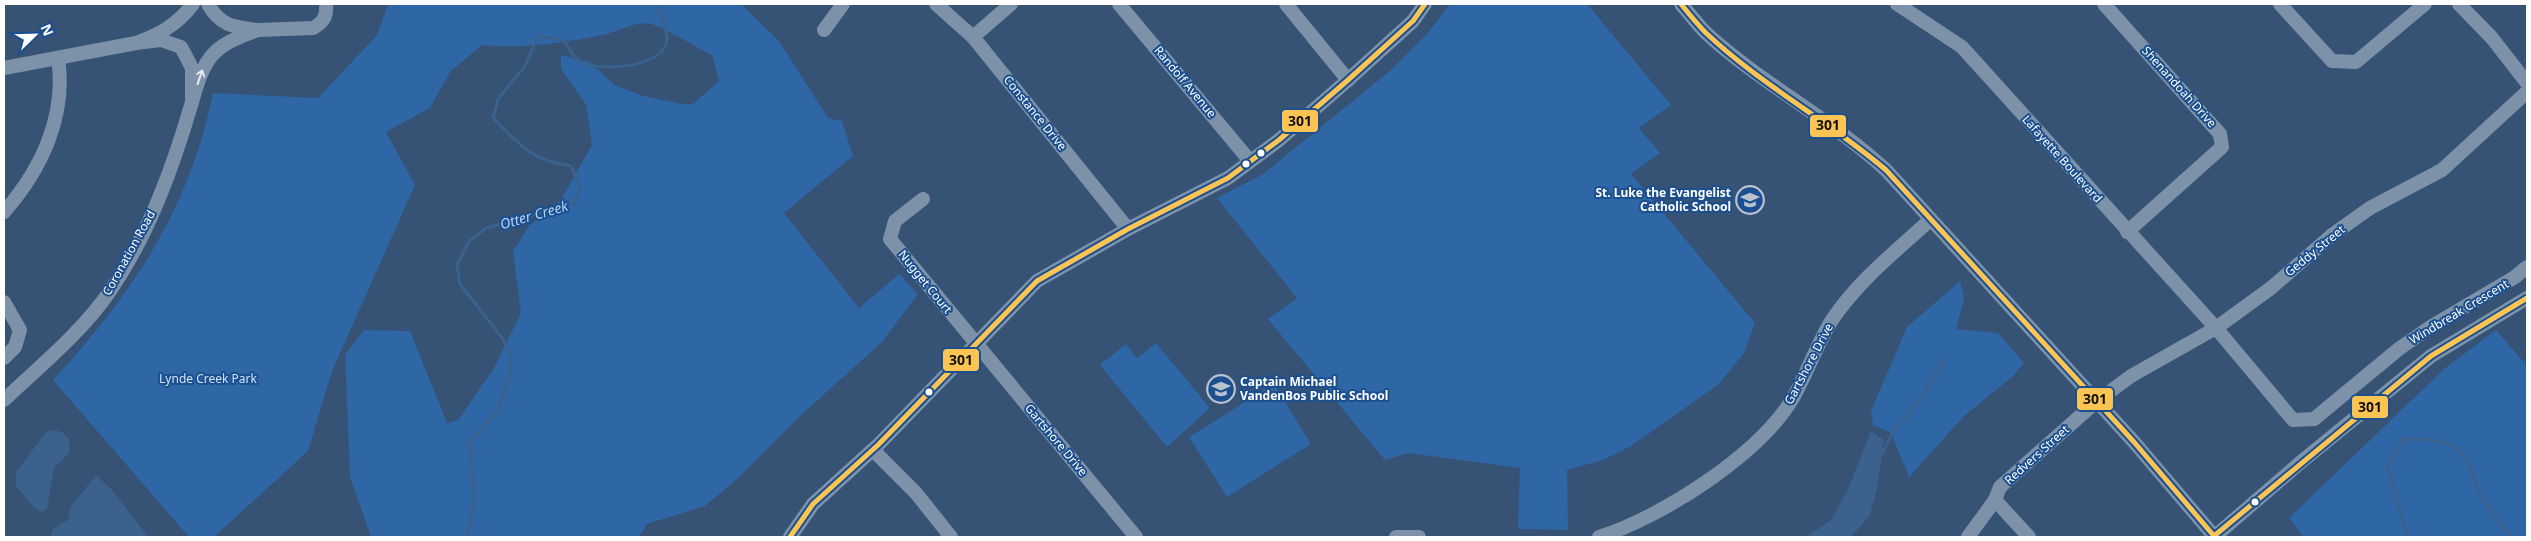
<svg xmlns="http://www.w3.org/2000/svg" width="2531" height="541" font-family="'Noto Sans',sans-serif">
	<rect width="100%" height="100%" fill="#365274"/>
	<!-- green -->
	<g fill="#2f66a5">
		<path d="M 388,4 L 741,4 L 779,41 L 828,118 L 842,121 L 853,156 L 784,213 L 859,308 L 899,274 L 918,294 L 882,342 L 799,417 L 735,481 L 705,506 L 647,524 L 639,537 L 371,537 L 350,477 L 345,355 L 364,330 L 410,331 L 447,423 L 458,420 L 494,368 L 521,313 L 513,251 L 529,226 L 561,200 L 592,145 L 586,105 L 561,69 L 561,55 L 589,62 L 616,86 L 644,96 L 681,104 L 693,104 L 719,81 L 712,55 C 695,47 668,29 651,24 C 636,20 618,32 603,35 C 564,43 522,49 482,45 L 450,72 L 430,108 L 386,132 L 415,185 L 332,371 L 308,451 L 214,537 L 189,537 L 53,380 C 133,293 189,210 213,93 L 318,98 L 377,35 Z"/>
		<polygon points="1450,4 1587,4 1671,105 1639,128 1660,153 1631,174 1755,323 1744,353 1719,384 1631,446 1603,460 1567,470 1568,530 1518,529 1520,468 1408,453 1385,460 1268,319 1297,298 1217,198 1263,174 1391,70 1426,35"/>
		<polygon points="1960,281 1964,298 1956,329 1998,333 2024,363 2012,377 1964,416 1909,477 1891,433 1873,425 1871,411 1907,327"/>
		<polygon points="2496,330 2527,366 2527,537 2304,537 2289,518 2444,369"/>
		<polygon points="1156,343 1210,408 1167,447 1100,365 1126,344 1137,358"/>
		<polygon points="1274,384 1311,444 1227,497 1189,437"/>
	</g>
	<!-- water -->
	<g fill="#3b618d">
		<polygon points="54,430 62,432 69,439 70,452 54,468 47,508 42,512 35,509 16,486 16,472 47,431"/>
		<polygon points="1871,431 1884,440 1877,489 1870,515 1851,537 1806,537 1831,520 1848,489"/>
		<polygon points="96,475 112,490 148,537 51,537 53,529 68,520 70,508"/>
	</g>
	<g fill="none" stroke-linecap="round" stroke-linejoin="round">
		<!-- stream -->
		<g stroke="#3b618d" stroke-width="3">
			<polyline points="1879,455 1883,453 1892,433 1917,404 1944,359"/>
			<path d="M 467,537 L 475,497 L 469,442 L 498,410 L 510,377 L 510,354 L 503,339 L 460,284 L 457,265 L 469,241 L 486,228 L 574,204 L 580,187 L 571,166 C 531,160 520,145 493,118 L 498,99 L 525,66 L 538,36 L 563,40 C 568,46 573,58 580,61 C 599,72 656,68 666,45 C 670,34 660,15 656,4"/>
			<path d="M 2405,537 L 2406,531 L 2387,465 L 2404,439 C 2418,439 2437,439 2450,445 C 2471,456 2472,479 2482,497 C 2491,512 2500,525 2512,537"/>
		</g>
		<!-- minor -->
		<g stroke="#7d92a8" stroke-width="14">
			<path d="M 193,4 C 177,25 160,34 136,43 L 161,40 L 181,47 L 192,68 L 192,102 C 205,56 212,46 258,30 C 234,27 220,26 208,4"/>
			<polyline points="936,4 973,37"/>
			<polyline points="1011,4 973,37 1128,229"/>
			<polyline points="1119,4 1250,161"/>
			<polyline points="1286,4 1348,80"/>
			<path d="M 1681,4 C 1689,13 1697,24 1706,33 C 1762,84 1831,119 1886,170 L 2134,442 L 2214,536"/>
			<polyline points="1897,4 1962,47 2216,328 2293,420 2314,419 2400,348 2432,326 2515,277 2527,267"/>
			<polyline points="2104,4 2220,134 2222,147 2127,232"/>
			<polyline points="2280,4 2332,61 2356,62 2425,4"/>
			<polyline points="2459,4 2492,38 2527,83"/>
			<path d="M 258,30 L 313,28 C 324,22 327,16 326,4"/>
			<polyline points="824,30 843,4"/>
			<polyline points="4,68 136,43"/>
			<polyline points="923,199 895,221 890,239 1136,537"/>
			<path d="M 4,212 C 41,170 67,116 58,58"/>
			<polyline points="4,302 20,330 15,347 4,358"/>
			<path d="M 4,400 C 40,366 82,332 110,291 C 149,234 173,167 192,102"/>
			<polyline points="873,450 916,493 951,537"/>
			<polyline points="1995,500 2029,537"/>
			<polyline points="790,537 813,504 878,445 1037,281 1128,229 1228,178 1279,140 1348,80 1413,21 1425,4"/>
			<polyline points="1396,537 1419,537"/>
			<path d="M 1599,537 C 1662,517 1759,455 1793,398 C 1807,373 1817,344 1832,320 C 1858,281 1896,251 1930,220"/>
			<polyline points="1968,537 1995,500 2000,487 2096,402 2131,376 2216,328 2271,288 2332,235 2370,208 2442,170 2527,92"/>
			<polyline points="2214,537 2301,462 2431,356 2527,298"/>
		</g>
		<defs>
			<g id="bus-1">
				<path d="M 1681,4 C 1689,14 1697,24 1706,33 C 1761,85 1829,121 1886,170 L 2134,442 L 2214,536 L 2431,356 L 2527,298"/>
				<polyline points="790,537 813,504 878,445 1037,281 1128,229 1228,178 1279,140 1348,80 1413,21 1425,4"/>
			</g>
		</defs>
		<!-- bus-1 casing -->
		<use href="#bus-1" stroke="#1b4f8f" stroke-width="9"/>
		<!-- bus-1 -->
		<use href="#bus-1" stroke="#fcc553" stroke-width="5"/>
	</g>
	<!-- one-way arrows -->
	<defs><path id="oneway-shaft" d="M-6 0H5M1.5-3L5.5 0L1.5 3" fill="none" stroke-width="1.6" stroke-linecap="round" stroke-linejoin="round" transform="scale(1.25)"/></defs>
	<use stroke="#e5e9ee" href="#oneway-shaft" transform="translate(200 77) rotate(-71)"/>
	<!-- icons -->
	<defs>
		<symbol id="school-ring" viewBox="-11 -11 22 22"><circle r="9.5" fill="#1b4f8f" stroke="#b9c2ce" stroke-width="1.5"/><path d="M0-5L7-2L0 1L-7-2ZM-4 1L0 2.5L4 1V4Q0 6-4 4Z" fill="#b9c2ce"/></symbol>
	</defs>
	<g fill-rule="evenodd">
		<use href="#school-ring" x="1734" y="184" width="32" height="32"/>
		<use href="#school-ring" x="1205" y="373" width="32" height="32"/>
	</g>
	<!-- markers -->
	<g fill="#fff" stroke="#1b4f8f" stroke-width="2">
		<circle cx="1261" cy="153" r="4.5"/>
		<circle cx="1246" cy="164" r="4.5"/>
		<circle cx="929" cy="392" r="4.5"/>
		<circle cx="2255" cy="502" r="4.5"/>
	</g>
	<g text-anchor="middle" stroke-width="4" stroke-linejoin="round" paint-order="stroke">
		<!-- street labels -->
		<g font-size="12" fill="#fff" stroke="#1b4f8f">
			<text transform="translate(1185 82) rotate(50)" y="4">Randolf Avenue</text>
			<text transform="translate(2179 87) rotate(48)" y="4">Shenandoah Drive</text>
			<text transform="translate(1035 113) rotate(51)" y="4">Constance Drive</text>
			<text transform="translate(2062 159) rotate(48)" y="4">Lafayette Boulevard</text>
			<text transform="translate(2315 251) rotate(-39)" y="4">Geddy Street</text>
			<text transform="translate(129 253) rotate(-61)" y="4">Coronation Road</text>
			<text transform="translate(925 282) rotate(51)" y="4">Nugget Court</text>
			<text transform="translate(2459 312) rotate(-31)" y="4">Windbreak Crescent</text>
			<text transform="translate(1809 364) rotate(-62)" y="4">Gartshore Drive</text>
			<text transform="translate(1056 440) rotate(50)" y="4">Gartshore Drive</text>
			<text transform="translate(2037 455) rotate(-42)" y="4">Redvers Street</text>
		</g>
		<!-- poi labels -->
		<g font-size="12" font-weight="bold" fill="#fff" stroke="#1b4f8f" text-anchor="end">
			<text x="1731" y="197">St. Luke the Evangelist<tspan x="1731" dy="14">Catholic School</tspan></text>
			<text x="1240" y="386" text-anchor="start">Captain Michael<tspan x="1240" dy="14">VandenBos Public School</tspan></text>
		</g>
		<!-- park labels -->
		<g font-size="12" fill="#cfe3fa" stroke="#1b4f8f">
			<text x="208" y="383">Lynde Creek Park</text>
		</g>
		<!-- water labels -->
		<g font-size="14" font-style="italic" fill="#b5d3f5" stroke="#1b4f8f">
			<text transform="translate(534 215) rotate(-16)" y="5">Otter Creek</text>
		</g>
	</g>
	<g stroke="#1b4f8f" stroke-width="2">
		<rect x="1281" y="109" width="38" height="24" rx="5" fill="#fcc553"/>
		<rect x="1809" y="114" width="38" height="24" rx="5" fill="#fcc553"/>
		<rect x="942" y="348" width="38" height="24" rx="5" fill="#fcc553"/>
		<rect x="2076" y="387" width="38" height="24" rx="5" fill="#fcc553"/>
		<rect x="2351" y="395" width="38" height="24" rx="5" fill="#fcc553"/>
	</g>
	<g font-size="14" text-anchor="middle" font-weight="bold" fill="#111">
		<text x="1300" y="126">301</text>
		<text x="1828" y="130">301</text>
		<text x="961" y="365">301</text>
		<text x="2095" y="404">301</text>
		<text x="2370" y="412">301</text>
	</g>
	<!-- border -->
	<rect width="2531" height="541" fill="none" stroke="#ffffff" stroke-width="10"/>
	<!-- north arrow -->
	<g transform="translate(35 35) rotate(67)" stroke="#1b4f8f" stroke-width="4" paint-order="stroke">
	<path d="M0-4L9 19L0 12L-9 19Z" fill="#ffffff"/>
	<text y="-8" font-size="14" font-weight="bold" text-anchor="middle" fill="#ffffff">N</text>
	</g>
</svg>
